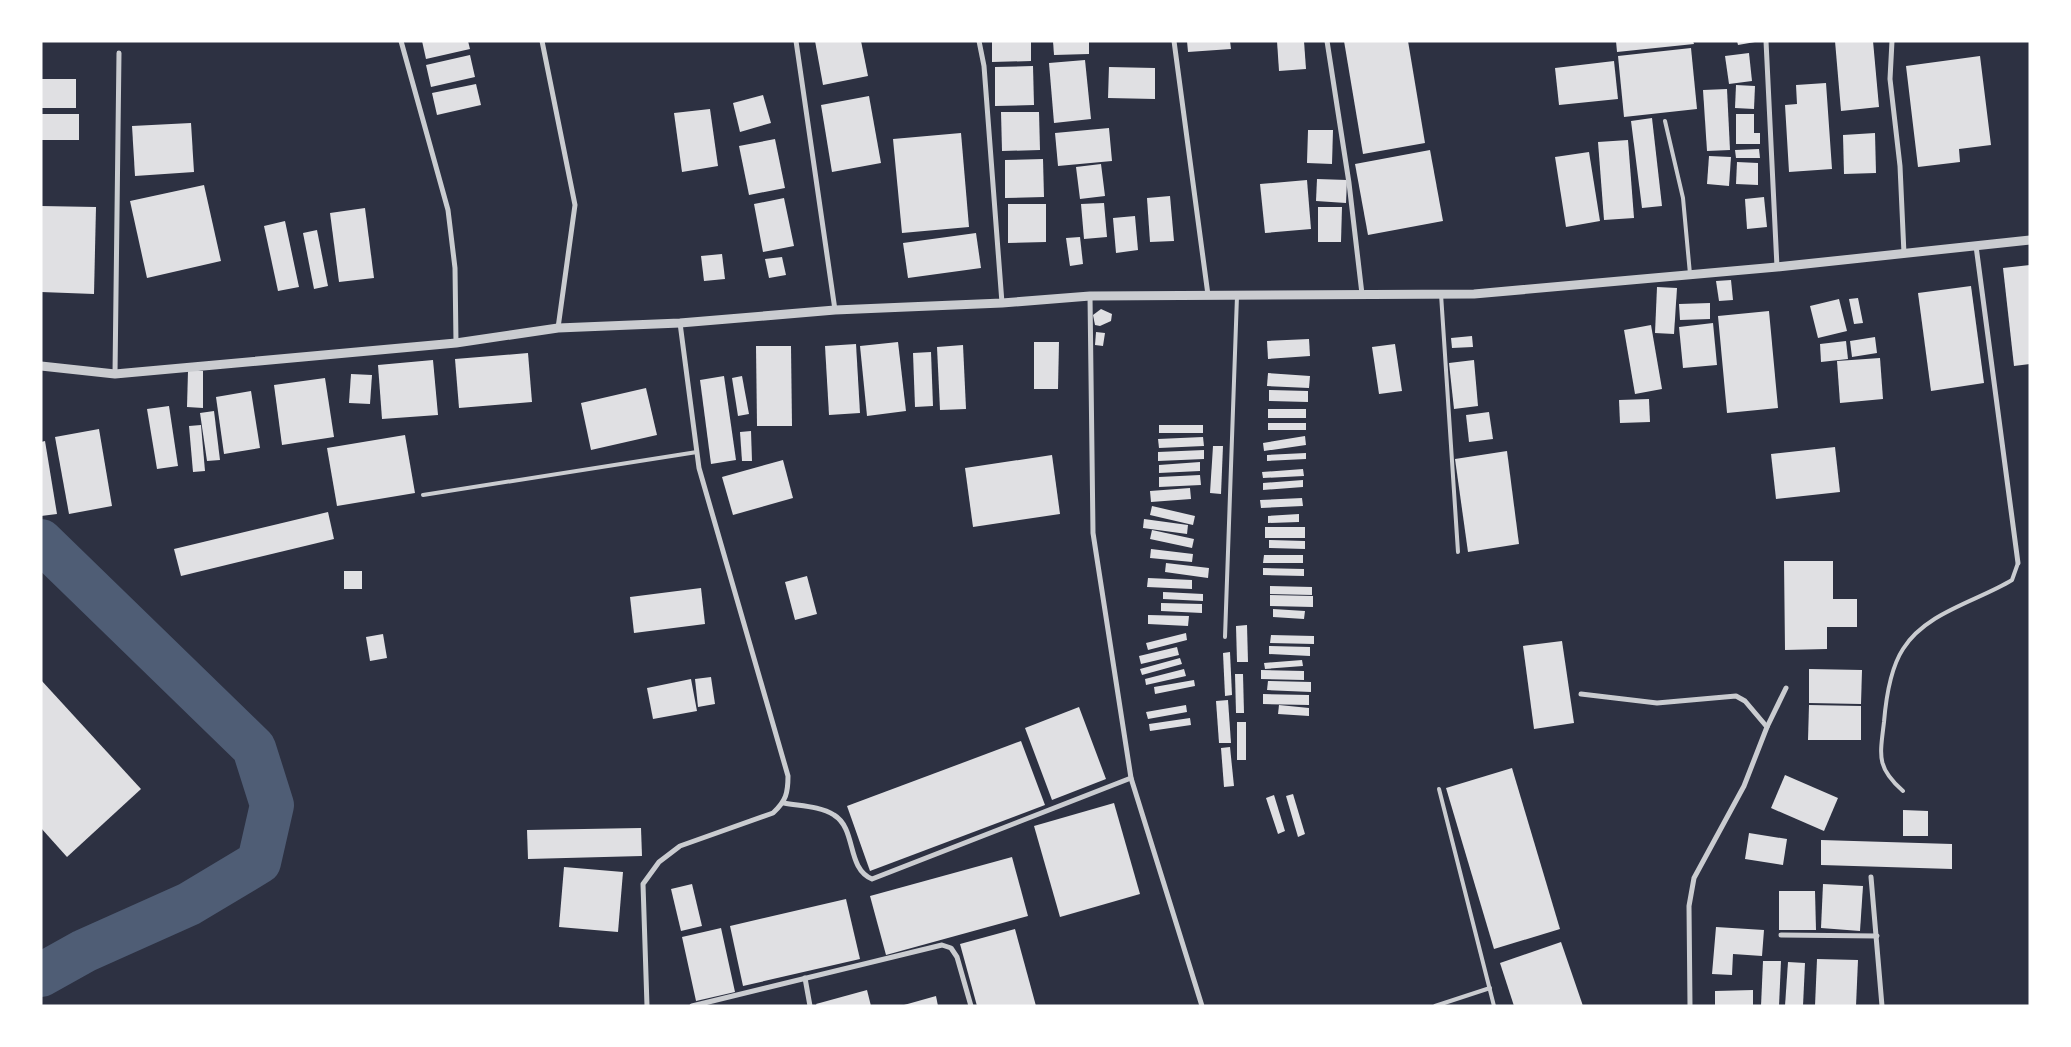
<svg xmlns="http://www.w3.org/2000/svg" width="2071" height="1047" font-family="Ubuntu,sans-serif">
	<rect width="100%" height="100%" fill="#2d3142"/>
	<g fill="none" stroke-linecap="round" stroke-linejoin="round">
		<!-- river -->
		<polyline stroke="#4f5d75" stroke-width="44" points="41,541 254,748 272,805 259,862 189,904 84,951 41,975"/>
	</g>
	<!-- building -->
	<g fill="#e0e0e3">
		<polygon points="422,41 468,41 470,49 426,59"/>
		<polygon points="815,41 861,41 868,76 823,85"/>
		<polygon points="992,41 1031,41 1031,61 992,62"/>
		<polygon points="1053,41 1089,41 1089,54 1054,55"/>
		<polygon points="1187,41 1230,41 1231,49 1188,52"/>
		<polygon points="1277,41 1304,41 1306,69 1279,71"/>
		<polygon points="1344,41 1408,41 1425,143 1363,154"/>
		<polygon points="1616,41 1693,41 1694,44 1617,52"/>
		<polygon points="1737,41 1755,41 1755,42 1738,45"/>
		<polygon points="1835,41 1873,41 1879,107 1841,111"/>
		<polygon points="1691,48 1697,109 1624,117 1618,56"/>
		<polygon points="1749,53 1752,81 1729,84 1725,56"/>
		<polygon points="470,55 475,77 431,87 426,65"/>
		<polygon points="1980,56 1991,145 1959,149 1960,162 1918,167 1906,66"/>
		<polygon points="1085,60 1091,119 1054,123 1049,63"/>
		<polygon points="1614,61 1618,99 1559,105 1555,68"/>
		<polygon points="1033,66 1034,105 995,106 995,67"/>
		<polygon points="1109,67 1155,68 1155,99 1108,98"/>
		<rect x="41" y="79" width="35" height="29"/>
		<polygon points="1826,83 1832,169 1789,172 1785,105 1797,104 1796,85"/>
		<polygon points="476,84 481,105 437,115 432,93"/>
		<polygon points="1736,85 1755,86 1754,109 1735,108"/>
		<polygon points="1727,89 1730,150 1707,151 1703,90"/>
		<polygon points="763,95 771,123 740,132 733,103"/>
		<polygon points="869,96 881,163 832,172 821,105"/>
		<polygon points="710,109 718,166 682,172 674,113"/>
		<polygon points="1001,112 1039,112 1040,150 1002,151"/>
		<rect x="41" y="114" width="38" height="26"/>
		<polygon points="1736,114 1754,114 1754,133 1760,133 1760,144 1736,144"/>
		<polygon points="1652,118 1662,206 1642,208 1631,121"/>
		<polygon points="191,123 194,172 135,176 132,126"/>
		<polygon points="1109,128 1112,161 1058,166 1055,133"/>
		<polygon points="1308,130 1333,130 1332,164 1307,163"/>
		<polygon points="961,133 969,227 902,233 893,139"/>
		<polygon points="1875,133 1876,173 1844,174 1843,135"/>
		<polygon points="775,139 785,188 749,195 739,146"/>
		<polygon points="1628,140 1634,218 1604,220 1598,142"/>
		<polygon points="1759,149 1760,158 1736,158 1735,150"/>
		<polygon points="1430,150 1443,221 1368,235 1355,164"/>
		<polygon points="1589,152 1600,221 1566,227 1555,157"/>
		<polygon points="1709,156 1731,157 1729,186 1707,184"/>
		<polygon points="1043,159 1044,197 1005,198 1005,160"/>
		<polygon points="1737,162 1758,163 1758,185 1736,184"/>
		<polygon points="1101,164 1105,196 1080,199 1076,167"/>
		<polygon points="1317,179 1347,180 1346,203 1316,201"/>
		<polygon points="1307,180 1311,229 1265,233 1260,184"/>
		<polygon points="204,185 221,261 147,278 130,201"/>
		<polygon points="1170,196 1174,241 1150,242 1147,198"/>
		<polygon points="1764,197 1767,227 1747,229 1745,199"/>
		<polygon points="784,198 794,246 763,252 754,204"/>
		<polygon points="1104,203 1107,237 1084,239 1081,204"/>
		<polygon points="1008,204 1046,204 1046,242 1008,243"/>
		<polygon points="41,206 96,207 94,294 41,292"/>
		<polygon points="1318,207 1342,207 1341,242 1318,242"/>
		<polygon points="365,208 374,278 339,282 330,213"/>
		<polygon points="1135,216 1138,250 1116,253 1113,218"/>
		<polygon points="285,221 299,287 278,291 264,226"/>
		<polygon points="317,230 328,286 314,289 303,233"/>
		<polygon points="976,233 981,268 908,278 903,243"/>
		<polygon points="1080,237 1083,264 1070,266 1066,238"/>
		<polygon points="722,254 725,279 704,281 701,256"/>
		<polygon points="782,257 786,275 769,278 765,259"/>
		<polygon points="2030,265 2030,364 2014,366 2003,268"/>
		<polygon points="1731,280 1733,300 1719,301 1716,281"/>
		<polygon points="1971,286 1984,383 1931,391 1918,293"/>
		<polygon points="1657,287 1677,288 1674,334 1655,333"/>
		<polygon points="1858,298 1863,323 1854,324 1849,299"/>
		<polygon points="1839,299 1847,331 1818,338 1810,306"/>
		<polygon points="1710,303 1710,319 1680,320 1679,304"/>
		<polygon points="1101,309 1112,314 1111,321 1100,326 1095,325 1093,315"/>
		<polygon points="1769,311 1778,408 1727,413 1718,316"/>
		<polygon points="1713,323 1717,365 1683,368 1679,327"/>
		<polygon points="1651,325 1662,389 1635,394 1624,330"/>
		<polygon points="1096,332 1105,333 1103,346 1095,345"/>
		<polygon points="1472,336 1473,347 1452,348 1451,338"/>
		<polygon points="1875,337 1877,353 1852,357 1850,341"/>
		<polygon points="1309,339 1310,356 1268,359 1267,341"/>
		<polygon points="1846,341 1848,359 1821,362 1820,344"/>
		<polygon points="898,342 906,411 867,416 860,346"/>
		<polygon points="1034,342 1059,342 1058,389 1034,389"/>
		<polygon points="856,344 860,413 829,415 825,346"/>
		<polygon points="1395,344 1402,391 1379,394 1372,347"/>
		<polygon points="963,345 966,409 940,410 937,347"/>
		<polygon points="756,346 791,346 792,426 757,426"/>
		<polygon points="931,352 933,406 915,407 913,353"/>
		<polygon points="528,353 532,402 459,408 455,359"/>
		<polygon points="1880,358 1883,399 1840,403 1837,361"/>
		<polygon points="433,360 438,415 382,419 378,365"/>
		<polygon points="1474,360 1478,406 1454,409 1449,363"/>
		<polygon points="188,371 203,371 203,408 187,407"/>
		<polygon points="1268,373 1310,376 1309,388 1267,386"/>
		<polygon points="351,374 372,375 370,404 349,403"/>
		<polygon points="724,376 736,460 711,464 700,380"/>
		<polygon points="742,376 749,414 738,416 732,378"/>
		<polygon points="325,378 334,437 282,445 274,385"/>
		<polygon points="646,388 657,435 591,450 581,403"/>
		<polygon points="1269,390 1308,391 1308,402 1269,401"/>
		<polygon points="251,391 260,448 224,454 216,397"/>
		<polygon points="1649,399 1650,422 1620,423 1619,400"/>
		<polygon points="169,406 178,466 157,469 147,409"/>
		<rect x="1268" y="409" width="38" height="9"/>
		<polygon points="214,411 220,460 207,461 200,413"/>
		<polygon points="1489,412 1493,439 1469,442 1466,415"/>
		<rect x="1268" y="423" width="38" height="7"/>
		<polygon points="201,425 205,471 193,472 189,426"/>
		<rect x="1159" y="425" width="44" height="8"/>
		<polygon points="99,429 112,506 69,514 55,437"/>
		<polygon points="751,431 752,461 742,461 740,432"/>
		<polygon points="405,435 415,493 337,506 327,448"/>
		<polygon points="1305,436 1306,445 1264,451 1263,443"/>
		<polygon points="1203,437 1204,446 1159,448 1158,439"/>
		<polygon points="45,441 57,514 41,516 41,442"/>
		<polygon points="1213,446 1223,446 1221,494 1210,493"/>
		<polygon points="1835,447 1840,492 1776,499 1771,454"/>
		<polygon points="1204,450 1204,459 1158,461 1158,452"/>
		<polygon points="1507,451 1519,544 1468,552 1455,459"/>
		<polygon points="1306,453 1306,459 1267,461 1267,455"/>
		<polygon points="1052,455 1060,514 973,527 965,468"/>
		<polygon points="783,460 793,498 733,515 722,477"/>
		<polygon points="1200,462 1200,471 1159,473 1159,465"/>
		<polygon points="1303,469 1304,476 1263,478 1262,472"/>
		<polygon points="1200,475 1201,485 1159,487 1159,477"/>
		<polygon points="1303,480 1303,487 1263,490 1263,483"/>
		<polygon points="1190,488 1191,499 1151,502 1150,491"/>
		<polygon points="1302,498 1303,506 1261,508 1260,500"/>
		<polygon points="1152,506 1195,516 1193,525 1150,515"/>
		<polygon points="328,512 334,539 181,576 174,549"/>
		<polygon points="1299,514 1299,522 1268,523 1268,516"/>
		<polygon points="1144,519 1188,525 1187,534 1143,528"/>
		<rect x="1265" y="527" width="40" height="11"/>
		<polygon points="1152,530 1194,539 1192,548 1150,539"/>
		<polygon points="1269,540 1305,541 1305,549 1269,548"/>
		<polygon points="1151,549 1193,554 1192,562 1150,558"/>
		<polygon points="1264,555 1303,555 1303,563 1263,563"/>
		<polygon points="1784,561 1833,561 1833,599 1857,599 1857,627 1827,627 1827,649 1785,650"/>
		<polygon points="1166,563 1209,568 1208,578 1165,572"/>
		<polygon points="1263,568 1304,569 1304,576 1263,575"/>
		<rect x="344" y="571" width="18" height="18"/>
		<polygon points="807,576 817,614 795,620 785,582"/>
		<polygon points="1148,578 1192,580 1192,589 1147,587"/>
		<polygon points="1270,586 1312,587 1312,595 1270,594"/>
		<polygon points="701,588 705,624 634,633 630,597"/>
		<polygon points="1163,592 1203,594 1203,601 1163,599"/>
		<polygon points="1270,595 1313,596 1313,607 1270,606"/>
		<polygon points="1161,603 1202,604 1202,613 1161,611"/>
		<polygon points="1273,609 1305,611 1304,619 1273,617"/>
		<polygon points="1148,615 1189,616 1188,626 1148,624"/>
		<polygon points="1247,625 1248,662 1237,662 1236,626"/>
		<polygon points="1186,633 1187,640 1148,650 1146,643"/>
		<polygon points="383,634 387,658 370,661 366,637"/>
		<polygon points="1271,635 1314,636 1314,644 1270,643"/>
		<polygon points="1562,641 1574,723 1534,729 1523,646"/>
		<polygon points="1269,646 1310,647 1310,656 1269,654"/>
		<polygon points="1177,647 1179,655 1141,664 1139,656"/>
		<polygon points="1230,652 1232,695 1225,696 1223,653"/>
		<polygon points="1180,658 1182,664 1142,675 1140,669"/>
		<polygon points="1302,660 1303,666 1265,669 1264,663"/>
		<polygon points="1184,669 1186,676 1146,685 1145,679"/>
		<polygon points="1809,669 1862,670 1861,704 1809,703"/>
		<polygon points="1261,670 1304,671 1304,680 1261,679"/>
		<polygon points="1235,674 1243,674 1244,713 1236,713"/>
		<polygon points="711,677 715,704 698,707 695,679"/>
		<polygon points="691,679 697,711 653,719 647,688"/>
		<polygon points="41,680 141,789 67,857 41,828"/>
		<polygon points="1194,680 1195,686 1155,694 1154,687"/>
		<polygon points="1268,681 1311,682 1311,692 1267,690"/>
		<polygon points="1263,694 1309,695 1309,705 1263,704"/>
		<polygon points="1228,700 1231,743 1219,743 1216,701"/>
		<polygon points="1186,705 1187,712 1148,719 1146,712"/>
		<polygon points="1279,705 1309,708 1309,716 1278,714"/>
		<polygon points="1809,705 1861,706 1861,740 1808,740"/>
		<polygon points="1079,707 1106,779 1052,800 1025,728"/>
		<polygon points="1190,718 1191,725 1150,731 1149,724"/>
		<rect x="1237" y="722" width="9" height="38"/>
		<polygon points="1021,741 1045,805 870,871 847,806"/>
		<polygon points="1230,747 1234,786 1224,787 1221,748"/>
		<polygon points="1512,768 1560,929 1494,949 1446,788"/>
		<polygon points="1785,775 1838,798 1824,831 1771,808"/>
		<polygon points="1293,794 1305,834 1298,837 1286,796"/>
		<polygon points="1274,795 1285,831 1278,834 1266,798"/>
		<polygon points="1114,803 1140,894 1060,917 1034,826"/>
		<polygon points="1903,810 1928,811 1928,836 1903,836"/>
		<polygon points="641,828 642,856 528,859 527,830"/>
		<polygon points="1749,833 1787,839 1783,865 1745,859"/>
		<polygon points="1821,840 1952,844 1952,869 1821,865"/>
		<polygon points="1012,857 1028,916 886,955 870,896"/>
		<polygon points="564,867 623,872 618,932 559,927"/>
		<polygon points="692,884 702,926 681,931 671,889"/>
		<polygon points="1823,884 1863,886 1860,931 1821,928"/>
		<polygon points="1779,891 1815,891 1816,930 1779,930"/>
		<polygon points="846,899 860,959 743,986 730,926"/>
		<polygon points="1716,927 1764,930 1762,956 1733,954 1732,975 1712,974"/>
		<polygon points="721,928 735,992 696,1001 682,937"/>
		<polygon points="1015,929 1036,1006 977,1006 960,944"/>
		<polygon points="1561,942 1583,1006 1514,1006 1500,963"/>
		<polygon points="1817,959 1858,960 1856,1006 1815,1006"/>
		<polygon points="1763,961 1781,961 1779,1006 1761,1006"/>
		<polygon points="1788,962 1805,963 1803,1006 1785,1006"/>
		<polygon points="867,990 871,1006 817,1006 816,1004"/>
		<polygon points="1753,990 1753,1006 1715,1006 1715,991"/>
		<polygon points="936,996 938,1006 904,1006 904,1005"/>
	</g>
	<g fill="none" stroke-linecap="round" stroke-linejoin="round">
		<!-- service -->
		<g stroke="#caccd0" stroke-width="4">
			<polyline points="1665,121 1683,198 1690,274"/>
			<polyline points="1441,294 1458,552"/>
			<polyline points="423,495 697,452"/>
			<polyline points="1225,637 1237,296"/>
			<polyline points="1439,789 1494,1006"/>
			<path d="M 1903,791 C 1876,767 1880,756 1884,722 C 1886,698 1890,669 1903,649 C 1926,612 1978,601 2012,580 L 2018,563"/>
			<polyline points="1435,1006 1490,988"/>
		</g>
		<!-- minor -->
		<g stroke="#caccd0" stroke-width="5">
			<polyline points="401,41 448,210 455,268 456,343"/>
			<polyline points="542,41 575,205 558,328"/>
			<polyline points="796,41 835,310"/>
			<polyline points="979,41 984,66 1002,303"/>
			<polyline points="1174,41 1208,295"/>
			<polyline points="1327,41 1349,183 1362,294"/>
			<polyline points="1766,41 1777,267"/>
			<polyline points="1892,41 1890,79 1900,166 1904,254"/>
			<polyline points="1976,246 2018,563"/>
			<polyline points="1090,296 1093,533 1131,778 1202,1006"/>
			<polyline points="115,374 119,53"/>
			<polyline points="1581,694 1657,703 1736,696 1745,701 1767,727"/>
			<path d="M 784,803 C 800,806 820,806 834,815 C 857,829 846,868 872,879 L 1131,778"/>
			<polyline points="1871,877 1882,1006"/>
			<polyline points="1781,935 1877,936"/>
			<polyline points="805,978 810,1006"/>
			<path d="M 647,1006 L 643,884 L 659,862 L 680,846 L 773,813 C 786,801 788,793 788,776 L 699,468 L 680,323"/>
			<polyline points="692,1006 942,945 951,948 957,957 971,1006"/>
			<polyline points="1690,1006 1689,906 1694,878 1744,786 1767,727 1786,688"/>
		</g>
		<!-- tertiary -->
		<polyline stroke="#caccd0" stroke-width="9" points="41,366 115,374 456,343 558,328 680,323 835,310 1002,303 1090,296 1474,294 1777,267 2030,240"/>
	</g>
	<!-- border -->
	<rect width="2071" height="1047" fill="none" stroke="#ffffff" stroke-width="85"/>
</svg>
